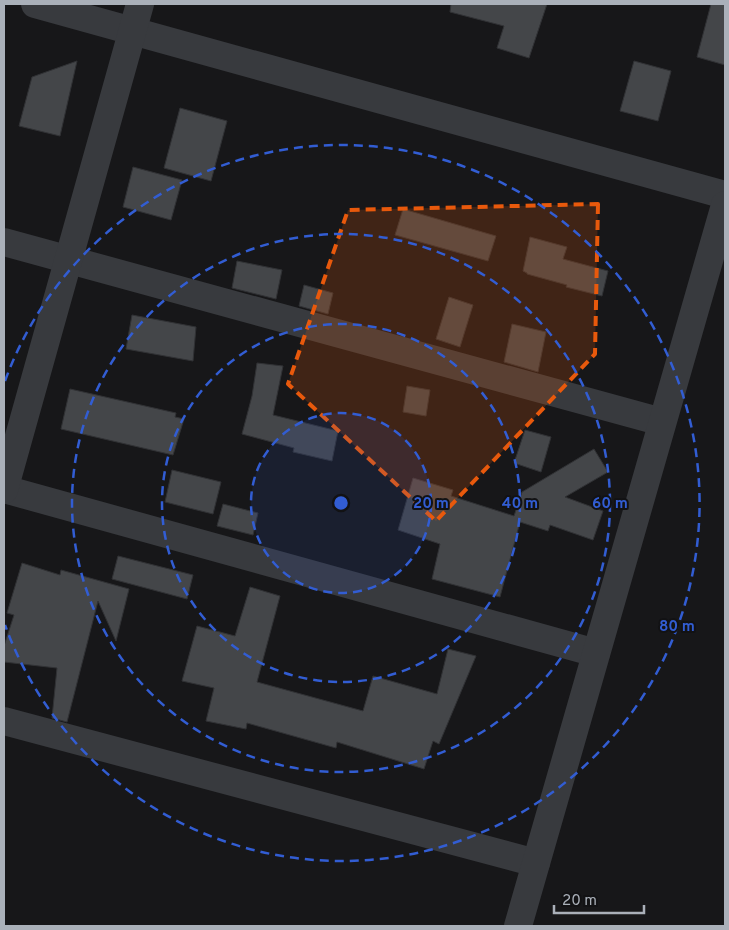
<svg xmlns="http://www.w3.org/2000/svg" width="729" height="930" font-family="Overpass,sans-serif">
	<rect width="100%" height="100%" fill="#171719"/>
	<!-- building -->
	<g fill="#444649" stroke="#313235">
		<polygon points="451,4 547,4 529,58 497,48 504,26 450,12"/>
		<polygon points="711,4 725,4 725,65 697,57"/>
		<polygon points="77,61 60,136 19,126 32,77"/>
		<polygon points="634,61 671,71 658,121 620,111"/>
		<polygon points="180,108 227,121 211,181 164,168"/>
		<polygon points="133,167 182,180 171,220 123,207"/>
		<polygon points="403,209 496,236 488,261 395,235"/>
		<polygon points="530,237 567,247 563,259 608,271 602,296 566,287 567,285 527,274 527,273 523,271"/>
		<polygon points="237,261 282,270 276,299 232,288"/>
		<polygon points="304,285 333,293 328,314 299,306"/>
		<polygon points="449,297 473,305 460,347 436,339"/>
		<polygon points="132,315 196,327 193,361 126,349"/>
		<polygon points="512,324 546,332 538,372 504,362"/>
		<polygon points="257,363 283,366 273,415 338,431 332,461 293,452 294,448 242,434 252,396"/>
		<polygon points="407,386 430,390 426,416 403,412"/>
		<polygon points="70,389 176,413 175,417 184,419 173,455 61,429"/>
		<polygon points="525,430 551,437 541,472 514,463"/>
		<polygon points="594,449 608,472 565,497 603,511 593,540 550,525 548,531 520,522 500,597 432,579 440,544 398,530 413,478 453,490 451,496 514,516 522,492"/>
		<polygon points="172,470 221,482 213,514 165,502"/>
		<polygon points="223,504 258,513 253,535 217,526"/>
		<polygon points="118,556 193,575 187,599 112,579"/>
		<polygon points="22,563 60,575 61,570 129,589 116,641 98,601 67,722 52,718 57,668 4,662 4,646 14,615 7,613"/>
		<polygon points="250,587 280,596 257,682 363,711 373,676 437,694 448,649 476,656 439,744 433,741 424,769 337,742 336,748 247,723 246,729 206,721 214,688 182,681 197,626 235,636"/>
	</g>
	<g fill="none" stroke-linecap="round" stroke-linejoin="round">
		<!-- minor -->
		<g stroke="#383a3e" stroke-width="28">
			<polyline points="35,4 725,195"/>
			<polyline points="4,242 662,422"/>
			<polyline points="4,489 596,653"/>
			<polyline points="4,490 140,4"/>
			<polyline points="4,721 536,863"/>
			<polyline points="518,926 725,205"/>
		</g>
	</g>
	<!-- marked area -->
	<path fill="#e8590c" fill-opacity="0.2" stroke="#e8590c" stroke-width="4" stroke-dasharray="10 6" stroke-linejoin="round" d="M 598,204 L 595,354 L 436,521 L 288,384 L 348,210 Z"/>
	<!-- distance rings -->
	<circle cx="341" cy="503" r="90" fill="#325dd3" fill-opacity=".12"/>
	<g fill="none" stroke="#325dd3" stroke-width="2.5" stroke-dasharray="9 6">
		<circle cx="341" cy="503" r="90"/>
		<circle cx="341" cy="503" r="179"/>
		<circle cx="341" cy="503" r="269"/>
		<path d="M5 381A358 358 0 1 1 5 625"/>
	</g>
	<circle cx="341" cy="503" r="8" fill="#325dd3" stroke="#121214" stroke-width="2.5"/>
	<g font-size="15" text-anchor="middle" font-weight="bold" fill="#325dd3" stroke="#121214" stroke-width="4" stroke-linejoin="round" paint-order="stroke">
		<text x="431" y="508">20 m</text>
		<text x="520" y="508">40 m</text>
		<text x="610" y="508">60 m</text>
		<text x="677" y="631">80 m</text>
	</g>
	<!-- border -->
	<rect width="729" height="930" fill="none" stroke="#aab0b9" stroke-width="10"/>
	<!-- scale -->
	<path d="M554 905v8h90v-8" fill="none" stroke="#aab0b9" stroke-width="2.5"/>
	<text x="562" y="905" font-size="15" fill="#aab0b9" stroke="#121214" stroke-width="4" paint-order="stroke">20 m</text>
</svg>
